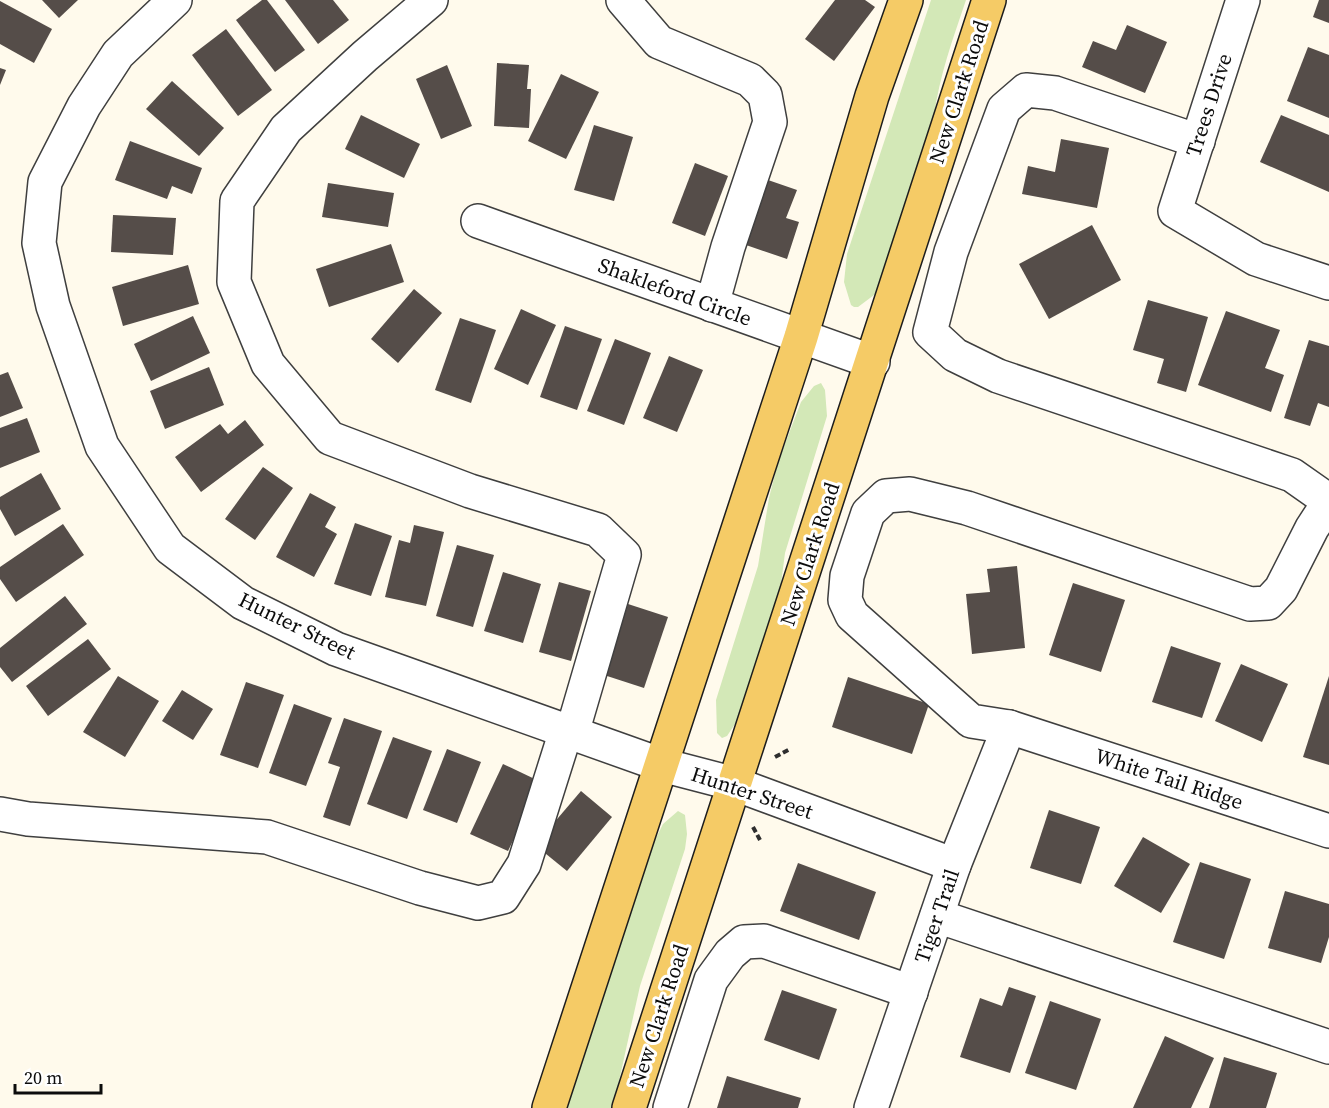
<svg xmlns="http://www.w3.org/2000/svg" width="1329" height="1108" font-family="'Source Serif 4',serif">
	<rect width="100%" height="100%" fill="#fffaec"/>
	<!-- green -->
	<g fill="#d3e8b7">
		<path d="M 931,0 L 966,0 C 953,39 939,76 934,117 L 878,292 L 858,307 L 854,307 L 851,305 L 844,282 L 847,254 Z"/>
		<polygon points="821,383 825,390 827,416 785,553 779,599 739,718 727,736 722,738 717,733 716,700 758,566 769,498 778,462 801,402 814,386"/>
		<polygon points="678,811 685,815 687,834 685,849 640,986 613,1108 566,1108 651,848 663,824"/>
	</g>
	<!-- building -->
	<g fill="#554d49">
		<polygon points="42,0 78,0 59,18"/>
		<polygon points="262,0 267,0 305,50 275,72 236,20"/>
		<polygon points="285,0 333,0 349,20 318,44"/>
		<polygon points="835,0 865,0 875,7 834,61 805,39"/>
		<polygon points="1319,0 1329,0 1329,23 1313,17"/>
		<polygon points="0,1 52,29 34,63 0,44"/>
		<polygon points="1127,25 1167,42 1145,93 1082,67 1093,41 1116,50"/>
		<polygon points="226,29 272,90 238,116 192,55"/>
		<polygon points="1308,47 1329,55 1329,118 1287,101"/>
		<polygon points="497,63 529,65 527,89 531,89 529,128 494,126"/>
		<polygon points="447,65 472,126 441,139 416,79"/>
		<polygon points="0,68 6,70 0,85"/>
		<polygon points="561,74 599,92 566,159 528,141"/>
		<polygon points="172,81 224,128 199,156 146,109"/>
		<polygon points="361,115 420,144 404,178 345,149"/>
		<polygon points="1281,115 1329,135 1329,192 1260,162"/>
		<polygon points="594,125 633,137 614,201 574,190"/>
		<polygon points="1061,139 1109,148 1097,208 1022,194 1028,166 1055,172"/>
		<polygon points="130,141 202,168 192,194 172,186 167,199 115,180"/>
		<polygon points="695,163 728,176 705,236 672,223"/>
		<polygon points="768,180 797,190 786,218 799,222 787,259 746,245"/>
		<polygon points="328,183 394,193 388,227 322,217"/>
		<polygon points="113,215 176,218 173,255 111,252"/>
		<polygon points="1092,225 1121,280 1049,319 1019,264"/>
		<polygon points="391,244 404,282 329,307 316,269"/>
		<polygon points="188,265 199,304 123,326 112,287"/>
		<polygon points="414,289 442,313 398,363 371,339"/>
		<polygon points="1148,300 1208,317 1186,392 1157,383 1164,359 1133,350"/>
		<polygon points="521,309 556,325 528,385 494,369"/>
		<polygon points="1226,311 1280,330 1265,368 1284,375 1271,412 1198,385"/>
		<polygon points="193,316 210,353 151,381 134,344"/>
		<polygon points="460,318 496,330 471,403 435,390"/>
		<polygon points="565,326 602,339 577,410 540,397"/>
		<polygon points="615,339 651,353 624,425 587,411"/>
		<polygon points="1309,340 1329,346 1329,407 1318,403 1310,426 1284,418"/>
		<polygon points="669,356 703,370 677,432 643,418"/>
		<polygon points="209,367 224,405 165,429 150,391"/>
		<polygon points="8,372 23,408 0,417 0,375"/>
		<polygon points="27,418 40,452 0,468 0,428"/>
		<polygon points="245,420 264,445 201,492 175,457 220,424 228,434"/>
		<polygon points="263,467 293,488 255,540 225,519"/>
		<polygon points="41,473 61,509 15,536 0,509 0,497"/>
		<polygon points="310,493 336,507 325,527 337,534 314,577 276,557"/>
		<polygon points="355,523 392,536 371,596 334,584"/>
		<polygon points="63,524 84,555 16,602 0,579 0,567"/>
		<polygon points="414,525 444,532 426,606 385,597 399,540 410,543"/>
		<polygon points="457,545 494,555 473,627 436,616"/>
		<polygon points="1017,566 1025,648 972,654 966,594 990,592 987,569"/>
		<polygon points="503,572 541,584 523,643 484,631"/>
		<polygon points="559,582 591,591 571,661 539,652"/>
		<polygon points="1073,583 1125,600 1101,672 1049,655"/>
		<polygon points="65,596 87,624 12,682 0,667 0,648"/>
		<polygon points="628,604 668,617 644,688 604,675"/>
		<polygon points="88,639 111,669 48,716 26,686"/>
		<polygon points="1171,646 1221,663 1202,718 1152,702"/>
		<polygon points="1241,664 1288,684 1262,742 1215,721"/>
		<polygon points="118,676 159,701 125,757 83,732"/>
		<polygon points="1329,676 1329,765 1303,757"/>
		<polygon points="848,677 929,704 912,754 832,727"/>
		<polygon points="246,682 284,695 258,768 220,755"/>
		<polygon points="182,690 213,709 193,740 162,721"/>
		<polygon points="294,704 332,718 306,786 269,773"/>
		<polygon points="344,718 382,731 350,826 323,817 340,767 328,763"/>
		<polygon points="393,737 432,751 407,819 367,804"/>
		<polygon points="447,749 481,762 457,823 423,810"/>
		<polygon points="503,764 541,782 508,851 470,834"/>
		<polygon points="581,791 612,817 567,871 535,845"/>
		<polygon points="1049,810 1100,827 1081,884 1030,868"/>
		<polygon points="1143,837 1190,864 1161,913 1114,886"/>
		<polygon points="1200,862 1251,879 1224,959 1173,942"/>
		<polygon points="798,863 876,892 859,940 780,911"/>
		<polygon points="1285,891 1329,904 1329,937 1321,963 1268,948"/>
		<polygon points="1009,987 1036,996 1010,1073 960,1057 980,998 1002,1006"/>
		<polygon points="782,990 837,1009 819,1060 764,1040"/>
		<polygon points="1050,1001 1101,1019 1076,1090 1025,1073"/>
		<polygon points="1165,1036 1214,1058 1191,1108 1133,1108"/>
		<polygon points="1224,1057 1277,1073 1266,1108 1209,1108"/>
		<polygon points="727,1076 801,1098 798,1108 717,1108"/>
	</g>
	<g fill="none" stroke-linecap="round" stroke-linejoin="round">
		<defs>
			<g id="minor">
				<polyline points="175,0 118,54 84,106 45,182 39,243 53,306 102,446 170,548 243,603 336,649 662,765 735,784 954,865"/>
				<polyline points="431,0 365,56 286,129 237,201 234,282 268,364 330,438 470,491 598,530 624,555 572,733"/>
				<polyline points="623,0 659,42 750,80 765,95 770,122 728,247 712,305"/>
				<polyline points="1243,0 1175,211 1256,259 1329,283"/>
				<polyline points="1198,141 1055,93 1026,90 1004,109 951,252 930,332 955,355 998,376 1292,475 1329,501"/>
				<polyline points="478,221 873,362"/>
				<polyline points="1329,502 1312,528 1281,589 1268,603 1250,604 967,508 910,494 886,496 868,513 847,576 845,600 852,615 971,721 1009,727 1329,831"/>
				<polyline points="0,814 28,819 267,837 420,888 478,903 503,897 524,864 566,731"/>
				<polyline points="937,916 1329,1047"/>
				<polyline points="670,1108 711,980 730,954 744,942 764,941 911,992"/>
				<polyline points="871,1108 954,865 1009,727"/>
			</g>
			<g id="major">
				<polyline points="549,1108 801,337 872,96 906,0"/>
				<polyline points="629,1108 989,0"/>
			</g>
		</defs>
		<!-- minor casing -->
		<use href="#minor" stroke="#3f3f3f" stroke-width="36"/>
		<!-- major casing -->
		<use href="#major" stroke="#1d1d1d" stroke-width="36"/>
		<!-- path -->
		<g stroke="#2e2e2e" stroke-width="4" stroke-dasharray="6 3" stroke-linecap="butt">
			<polyline points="775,757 790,749"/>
			<polyline points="753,827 760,840"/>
		</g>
		<!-- minor -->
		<use href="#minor" stroke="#fff" stroke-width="33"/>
		<!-- major -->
		<use href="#major" stroke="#f5cb66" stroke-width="33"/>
	</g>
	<g text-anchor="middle" stroke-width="6" stroke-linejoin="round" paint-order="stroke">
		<!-- street labels -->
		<g font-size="21" fill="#0c0c0c" stroke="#fff">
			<text transform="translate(959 92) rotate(-72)" y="7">New Clark Road</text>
			<text transform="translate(1209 105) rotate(-72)" y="7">Trees Drive</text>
			<text transform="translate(675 292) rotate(20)" y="7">Shakleford Circle</text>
			<text transform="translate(810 554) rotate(-72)" y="7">New Clark Road</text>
			<text transform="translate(297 626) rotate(26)" y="7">Hunter Street</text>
			<text transform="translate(1169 779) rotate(18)" y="7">White Tail Ridge</text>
			<text transform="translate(752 793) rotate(18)" y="7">Hunter Street</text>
			<text transform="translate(937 916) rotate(-71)" y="7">Tiger Trail</text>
			<text transform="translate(659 1016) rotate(-72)" y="7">New Clark Road</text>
		</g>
	</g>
	<!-- scale -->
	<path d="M15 1084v9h86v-9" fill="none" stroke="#0c0c0c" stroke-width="3"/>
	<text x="24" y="1084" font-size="18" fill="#0c0c0c" stroke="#ffffff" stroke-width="4.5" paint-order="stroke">20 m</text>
</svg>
